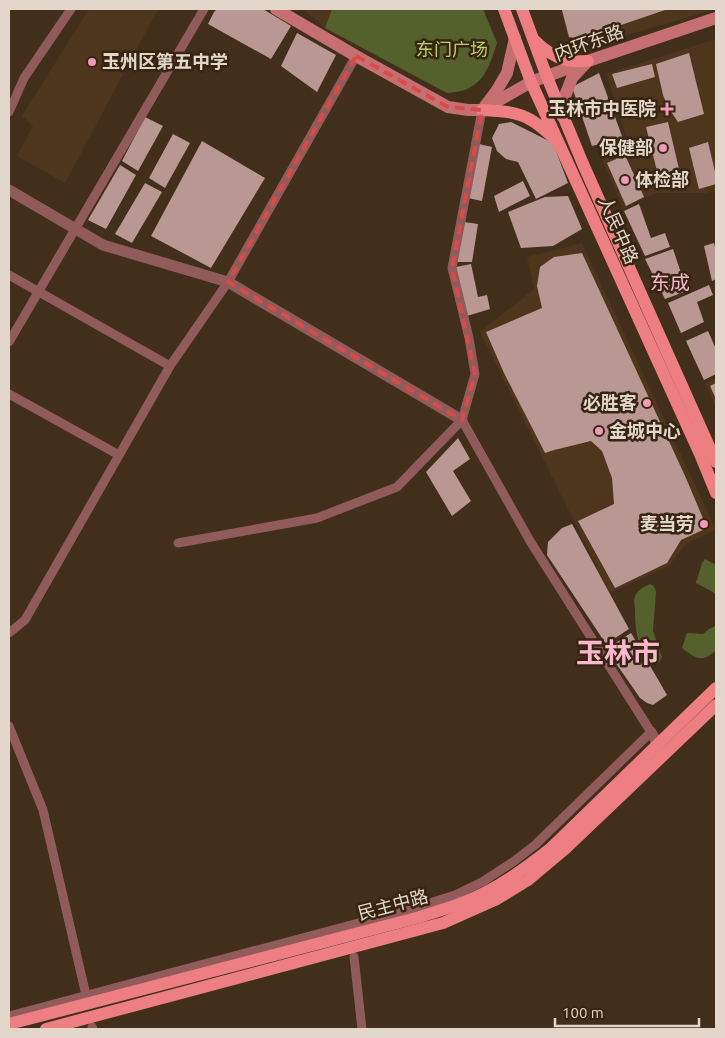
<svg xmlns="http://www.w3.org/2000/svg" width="725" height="1038" font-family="Ubuntu,'Noto Sans SC',sans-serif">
	<rect width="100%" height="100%" fill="#412f1c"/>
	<!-- built -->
	<g fill="#4d361c">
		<polygon points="89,9 158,9 65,183 17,156 33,126 22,116"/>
		<polygon points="303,9 332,9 325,28"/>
		<polygon points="560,9 716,9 572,51"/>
		<polygon points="716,39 716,191 705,193 656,193 623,208 599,151 629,144 606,74"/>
		<polygon points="582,243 716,530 686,544 669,566 610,593 480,332 534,289 527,257"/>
		<polygon points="716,378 716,408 705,383"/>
	</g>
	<!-- green -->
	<g fill="#54612d">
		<path d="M 332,9 L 483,9 L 497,43 C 491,61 486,81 467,89 C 461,92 453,92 447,93 L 325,28 Z"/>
		<polygon points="705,559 716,565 716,595 713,592 696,583 702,563"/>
		<path d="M 650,584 L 654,586 L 656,592 L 653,631 L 662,657 L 659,663 L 652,664 C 637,646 635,631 635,609 C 635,605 633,600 635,597 C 637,590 644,587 650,584 Z"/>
		<path d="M 715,626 L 716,626 L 716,650 C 703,663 696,659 682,648 L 687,633 L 703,634 L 709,629 Z"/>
	</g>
	<!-- building -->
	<g fill="#b99894">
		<polygon points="217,9 263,9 291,26 271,59 208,24 214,12"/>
		<polygon points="566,9 668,9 580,39 569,37 562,10"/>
		<polygon points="297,33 336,55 317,92 281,66"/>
		<polygon points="689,53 704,114 678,122 668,107 663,95 656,64"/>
		<polygon points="652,64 655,77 617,88 612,74"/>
		<polygon points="599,73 623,139 592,146 572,87"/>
		<polygon points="145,117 163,126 138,171 122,161"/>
		<polygon points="511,122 553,143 568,183 536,199 518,162 506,159 497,151 492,138 499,124"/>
		<polygon points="668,122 679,169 658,175 646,127"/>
		<polygon points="173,134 190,143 165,188 149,178"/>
		<polygon points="202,141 265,178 211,268 151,236"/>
		<polygon points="708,142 716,176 716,184 699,189 689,148"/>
		<polygon points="479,144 492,147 482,201 468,198"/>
		<polygon points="625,155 644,197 626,206 607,163"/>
		<polygon points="120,165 136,175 106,229 88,220"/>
		<polygon points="523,181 530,196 499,212 494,196"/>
		<polygon points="145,183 162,192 132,243 115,234"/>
		<polygon points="568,196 582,229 553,246 521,248 508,212 545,197"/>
		<polygon points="639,204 651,238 665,233 670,247 645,256 624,211"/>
		<polygon points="464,222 478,224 472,262 457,262"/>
		<polygon points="714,243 716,252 716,279 712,281 704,246"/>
		<polygon points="673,249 687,291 665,299 645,259"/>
		<polygon points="582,253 686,478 707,528 681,540 667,563 615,588 578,521 614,504 612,478 602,451 591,441 554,450 545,453 504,373 486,332 542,308 537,286 540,267 554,257"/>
		<polygon points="471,264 478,297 487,295 490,309 467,316 456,267"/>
		<polygon points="709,285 713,295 697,302 704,322 681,333 668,303"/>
		<polygon points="708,331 716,349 716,374 704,380 686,341"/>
		<polygon points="716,383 716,399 710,386"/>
		<polygon points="458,438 470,459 453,471 471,501 452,516 426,472"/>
		<polygon points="572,524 629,629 606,644 547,555 548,542 562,528"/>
		<polygon points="631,633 667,695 653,705 647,703 640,698 606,649"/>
	</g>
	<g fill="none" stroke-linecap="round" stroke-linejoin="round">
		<!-- minor -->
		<g stroke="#925b5b" stroke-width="9">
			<polyline points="9,112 24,78 71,9"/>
			<polyline points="9,275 170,366"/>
			<polyline points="9,342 204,9"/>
			<polyline points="9,394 119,455"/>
			<polyline points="178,543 317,518 397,487 462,420 475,374 469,338 452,268 482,110"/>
			<polyline points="9,633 25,620 170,366 228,282 356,56"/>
			<polyline points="9,726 43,810 86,995"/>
			<polyline points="354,957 362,1029"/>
			<polyline points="9,1016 411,909 455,895 482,882 513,862 535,845 651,732 530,541 462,420"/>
			<polyline points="92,1027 93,1029"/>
		</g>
		<!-- tertiary -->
		<g stroke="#925b5b" stroke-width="11">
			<polyline points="9,190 103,245 228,282 462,420"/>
			<polyline points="651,732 658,745"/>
		</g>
		<!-- secondary -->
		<g stroke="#c66f71" stroke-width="12">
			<polyline points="276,9 356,56 448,107 468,110 482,110 531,82 588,61 716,18"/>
			<polyline points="485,106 497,90 507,73 515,38"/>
			<polyline points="562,116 565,96 572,78 586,63"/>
		</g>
		<!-- primary -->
		<g stroke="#ed7e81" stroke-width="12">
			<polyline points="504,9 531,82 700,454 716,493"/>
			<polyline points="522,9 547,77 583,164 716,462"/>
			<path d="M 534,40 C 543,49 554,57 566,60 C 573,62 581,61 588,61"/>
			<path d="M 482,110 C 499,111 516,111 531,120 C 540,125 548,133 556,140"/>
			<path d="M 9,1024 L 420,917 C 434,912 450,908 464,902 C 496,890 523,870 550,849 L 716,688"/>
			<polyline points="46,1029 443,923 497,899 528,880 565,849 716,705"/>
		</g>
	</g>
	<!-- marked area -->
	<path fill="none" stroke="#d94b49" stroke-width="4" stroke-dasharray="10 6" stroke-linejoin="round" d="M 356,56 L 448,107 L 482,110 L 452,268 L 475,374 L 462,420 L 228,282 Z"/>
	<!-- markers -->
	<g fill="#f09ab7" stroke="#372512" stroke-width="2">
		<circle cx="92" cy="62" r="5"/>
		<path d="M664.5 101.5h5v5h5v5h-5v5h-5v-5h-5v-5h5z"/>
		<circle cx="663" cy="148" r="5"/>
		<circle cx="625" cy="180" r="5"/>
		<circle cx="647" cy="403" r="5"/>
		<circle cx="599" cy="431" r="5"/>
		<circle cx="704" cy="524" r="5"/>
	</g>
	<g text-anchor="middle" stroke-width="5" stroke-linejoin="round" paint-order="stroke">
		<!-- street labels -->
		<g font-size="18" fill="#e3d7cb" stroke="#372512">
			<text transform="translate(589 43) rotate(-20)" y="6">内环东路</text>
			<text transform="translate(618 230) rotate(66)" y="6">人民中路</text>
			<text transform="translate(393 905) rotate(-15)" y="6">民主中路</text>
		</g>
		<!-- park labels -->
		<g font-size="18" fill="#b8d16c" stroke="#372512">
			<text x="452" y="56">东门广场</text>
		</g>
		<!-- poi labels -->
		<g font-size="18" font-weight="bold" fill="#e3d7cb" stroke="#372512" text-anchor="end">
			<text x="102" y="68" text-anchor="start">玉州区第五中学</text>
			<text x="656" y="115">玉林市中医院</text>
			<text x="653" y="154">保健部</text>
			<text x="635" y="186" text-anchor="start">体检部</text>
			<text x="637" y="409">必胜客</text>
			<text x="609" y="437" text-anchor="start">金城中心</text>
			<text x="694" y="530">麦当劳</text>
		</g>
		<!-- quarter labels -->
		<g font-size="20" fill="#fab8ce" stroke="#372512">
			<text x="670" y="290">东成</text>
		</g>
		<!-- town labels -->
		<g font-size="28" font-weight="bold" fill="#fab8ce" stroke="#372512">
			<text x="618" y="663">玉林市</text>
		</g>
	</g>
	<!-- border -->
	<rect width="725" height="1038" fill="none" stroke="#e3d7cb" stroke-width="20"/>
	<!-- scale -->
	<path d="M555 1018v8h144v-8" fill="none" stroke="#e3d7cb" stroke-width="2.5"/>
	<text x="562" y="1018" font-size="15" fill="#e3d7cb" stroke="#372512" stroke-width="4" paint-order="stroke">100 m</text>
</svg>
